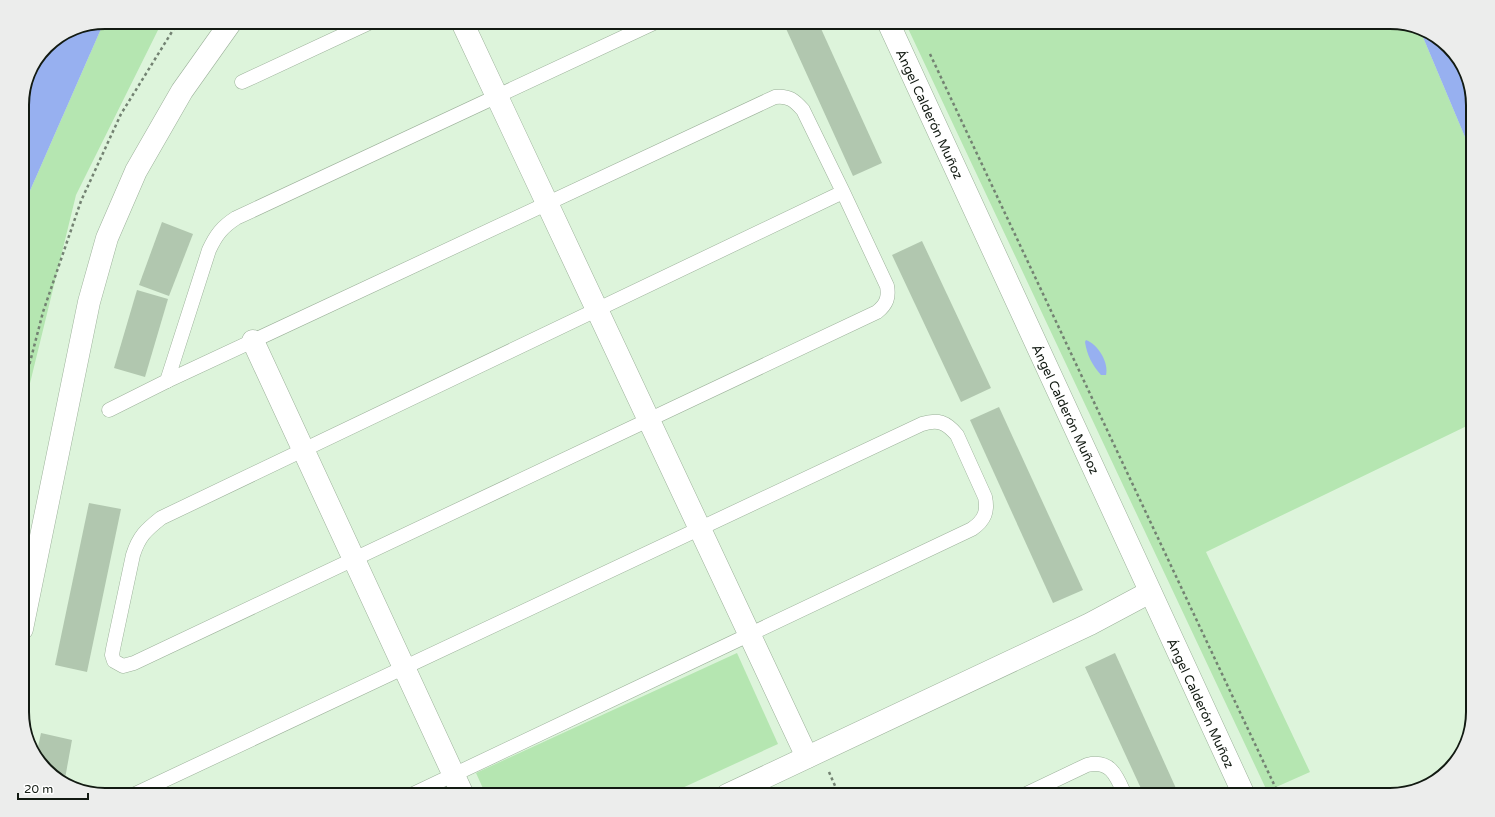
<svg xmlns="http://www.w3.org/2000/svg" width="1495" height="817" font-family="'Varela Round',sans-serif">
	<rect width="100%" height="100%" fill="#ddf4db"/>
	<!-- green -->
	<g fill="#b5e6b1">
		<polygon points="104,22 166,22 159,28 76,195 22,416 22,209"/>
		<polygon points="905,22 1390,22 1420,30 1473,156 1473,423 1206,552 1310,772 1267,791"/>
		<polygon points="737,653 778,744 667,795 486,795 476,773"/>
	</g>
	<!-- water -->
	<g fill="#97b0f0">
		<polygon points="104,22 22,209 22,100 28,73 46,46 73,28"/>
		<polygon points="1420,30 1431,33 1459,59 1473,100 1473,156"/>
		<path d="M 1086,340 C 1098,344 1109,363 1106,375 L 1101,375 C 1092,365 1087,355 1085,342 Z"/>
	</g>
	<!-- building -->
	<g fill="#b1c7af">
		<polygon points="783,22 818,22 882,163 853,176"/>
		<polygon points="162,222 193,234 169,296 139,285"/>
		<polygon points="922,241 991,388 961,402 892,255"/>
		<polygon points="137,290 168,299 145,377 114,368"/>
		<polygon points="999,407 1083,590 1053,603 970,420"/>
		<polygon points="89,503 121,509 87,672 55,665"/>
		<polygon points="1115,653 1179,795 1144,795 1085,667"/>
		<polygon points="41,733 72,740 64,784 36,756"/>
	</g>
	<g fill="none" stroke-linecap="round" stroke-linejoin="round">
		<defs>
			<g id="service">
				<path d="M 656,22 L 236,218 C 222,227 216,235 209,250 L 167,381 L 775,97 C 789,95 795,101 803,110 L 843,192 L 887,286 C 889,297 887,304 877,312 L 134,663 L 123,666 L 114,661 L 112,655 L 113,649 L 133,555 C 139,536 146,530 161,518 L 843,192"/>
				<polyline points="242,82 371,22"/>
				<polyline points="109,410 167,381"/>
				<path d="M 133,795 L 922,424 C 938,419 946,422 957,435 L 985,497 C 988,511 985,520 972,529 L 411,795"/>
				<path d="M 1024,795 L 1087,765 C 1111,759 1117,777 1125,795"/>
			</g>
			<g id="minor">
				<polyline points="462,22 807,757"/>
				<polyline points="888,22 1244,795"/>
				<polyline points="253,341 463,795"/>
				<polyline points="22,629 89,302 107,238 136,171 182,91 231,22"/>
				<polyline points="727,795 1090,624 1150,592"/>
			</g>
		</defs>
		<!-- service casing -->
		<use href="#service" stroke="#9cb19a" stroke-width="15"/>
		<!-- minor casing -->
		<use href="#minor" stroke="#9cb19a" stroke-width="23"/>
		<!-- path -->
		<g stroke="#738272" stroke-width="2.5" stroke-dasharray="3 3" stroke-linecap="butt">
			<polyline points="930,54 1279,795"/>
			<polyline points="22,393 43,312 81,201 121,114 178,22"/>
			<polyline points="829,772 839,795"/>
		</g>
		<!-- service -->
		<use href="#service" stroke="#fff" stroke-width="14"/>
		<!-- minor -->
		<use href="#minor" stroke="#fff" stroke-width="22"/>
	</g>
	<g text-anchor="middle" stroke-width="3" stroke-linejoin="round" paint-order="stroke">
		<!-- street labels -->
		<g font-size="13" fill="#121a12" stroke="#fff">
			<text transform="translate(930 114) rotate(65)" y="5">Ángel Calderón Muñoz</text>
			<text transform="translate(1066 409) rotate(65)" y="5">Ángel Calderón Muñoz</text>
			<text transform="translate(1201 703) rotate(65)" y="5">Ángel Calderón Muñoz</text>
		</g>
	</g>
	<!-- crop -->
	<path d="M0 0H1495V817H0ZM105 29H1390A76 76 0 0 1 1466 105V712A76 76 0 0 1 1390 788H105A76 76 0 0 1 29 712V105A76 76 0 0 1 105 29Z" fill="#ecedec" fill-rule="evenodd"/>
	<path fill="none" stroke="#121a12" stroke-width="2" d="M105 29H1390A76 76 0 0 1 1466 105V712A76 76 0 0 1 1390 788H105A76 76 0 0 1 29 712V105A76 76 0 0 1 105 29Z"/>
	<!-- scale -->
	<path d="M18 793v6h70v-6" fill="none" stroke="#121a12" stroke-width="2"/>
	<text x="24" y="793" font-size="12" fill="#121a12" stroke="#ffffff" stroke-width="3" paint-order="stroke">20 m</text>
</svg>
